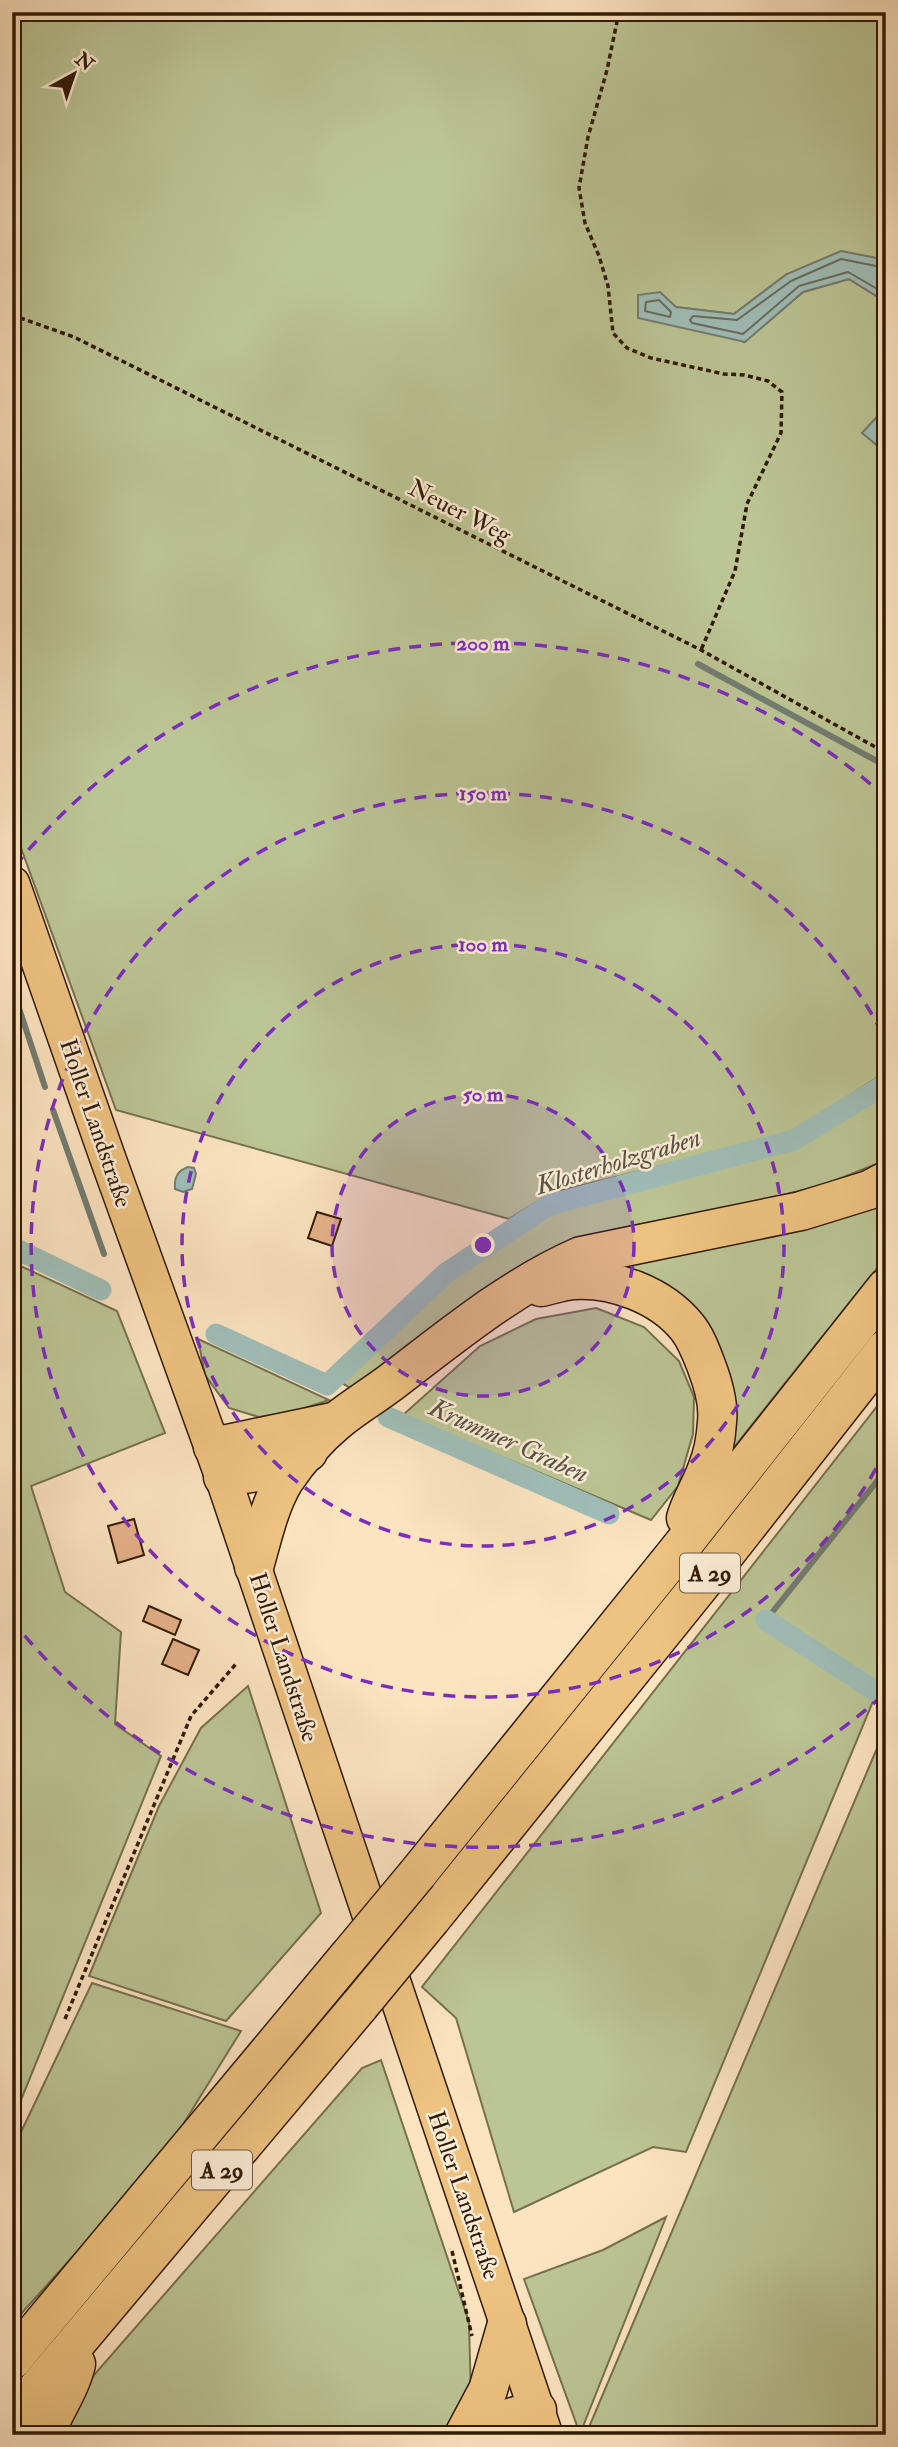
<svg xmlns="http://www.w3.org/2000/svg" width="898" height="2447" font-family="'IM FELL Double Pica',serif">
	<rect width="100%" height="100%" fill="#fce4c1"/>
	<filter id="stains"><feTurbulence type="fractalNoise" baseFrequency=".00286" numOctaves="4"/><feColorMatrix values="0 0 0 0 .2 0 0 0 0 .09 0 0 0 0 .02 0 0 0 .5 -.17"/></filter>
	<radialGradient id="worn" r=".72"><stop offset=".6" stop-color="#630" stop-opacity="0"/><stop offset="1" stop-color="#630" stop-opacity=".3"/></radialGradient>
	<!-- green -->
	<g fill="#bcc595" stroke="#76704d" stroke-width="2">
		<polygon points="12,12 886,12 886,265 882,259 787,274 734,314 676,307 638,295 744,342 803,292 849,279 881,299 886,310 886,407 863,433 878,446 886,443 886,1072 789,1134 551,1193 509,1219 116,1110 12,823"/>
		<polygon points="886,1092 884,1161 826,1184 759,1201 612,1230 352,1389 337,1380 449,1279 555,1211 801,1146"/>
		<polygon points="886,1191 886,1257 727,1456 712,1347 585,1271"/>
		<polygon points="12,1262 117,1311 165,1433 31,1486 65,1592 121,1632 115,1724 161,1756 12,2122"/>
		<polygon points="596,1308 644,1327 679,1361 694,1397 693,1434 678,1486 651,1520 403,1415 480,1346 536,1319"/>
		<polygon points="198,1339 329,1400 296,1411 259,1417 229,1408 205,1375"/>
		<polygon points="886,1395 886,1670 686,2152 653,2147 514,2212 456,2018 422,1987"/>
		<polygon points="248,1686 321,1913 226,2021 89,1976 159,1806 201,1728"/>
		<polygon points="886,1727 886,2435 592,2435 589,2427"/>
		<polygon points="92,1983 241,2031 164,2155 12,2324 12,2151"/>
		<polygon points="381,2060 469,2322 471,2398 455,2427 443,2435 65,2435 82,2395 94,2375 362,2068"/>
		<polygon points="666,2217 580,2434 524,2279 603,2250"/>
	</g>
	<!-- water -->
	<g fill="#a0beb9" stroke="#737c71" stroke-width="2">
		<polygon points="841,251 882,259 886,265 886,310 881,299 849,279 803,292 745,342 638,318 638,295 660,292 676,307 734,314 787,274"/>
		<polygon points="886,407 886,443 878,446 862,433"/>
		<path d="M 188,1167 L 194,1168 L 196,1174 L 192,1189 L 183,1192 L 175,1189 C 174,1178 177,1171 188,1167 Z"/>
	</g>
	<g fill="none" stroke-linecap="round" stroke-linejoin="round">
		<!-- shore -->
		<g stroke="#686c5f" stroke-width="2">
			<polyline points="886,268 841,259 791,281 737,320 693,316 690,320 692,323 743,334 799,286 848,272 886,294"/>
			<polygon points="659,300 671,312 670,317 645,311 646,302"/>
		</g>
		<!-- stream -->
		<g stroke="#737c71" stroke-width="6">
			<polyline points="698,664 886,766"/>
			<polyline points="12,987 45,1087"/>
			<polyline points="53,1110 104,1254"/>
			<polyline points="766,1620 886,1470"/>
		</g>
		<!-- canal -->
		<g stroke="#a0beb9" stroke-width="21">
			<polyline points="12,1247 101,1290"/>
			<polyline points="216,1334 327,1385 446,1273 549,1205 794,1140 886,1084"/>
			<polyline points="388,1417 609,1514"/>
			<polyline points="766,1620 886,1698"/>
		</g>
	</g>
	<!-- building -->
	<g fill="#e6b18a" stroke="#301a05" stroke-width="2">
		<polygon points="317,1212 341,1219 332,1246 308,1238"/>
		<polygon points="134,1519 144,1555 118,1563 108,1526"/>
		<polygon points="149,1606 181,1620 175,1635 143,1621"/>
		<polygon points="173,1639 199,1650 188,1675 162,1664"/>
	</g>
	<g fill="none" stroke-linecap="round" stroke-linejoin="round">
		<defs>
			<polyline id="major" points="12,884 107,1156 223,1477 545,2435"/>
			<g id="highway">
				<path d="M 541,1287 C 551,1285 562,1281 572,1280 C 613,1277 661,1295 687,1327 C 696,1338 701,1352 706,1365 C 713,1383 719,1404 717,1422 C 716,1438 713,1455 707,1469 C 701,1486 691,1501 686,1518"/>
				<polyline points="213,1447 337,1421"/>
				<polyline points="223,1477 266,1471 308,1452"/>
				<path d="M 254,1567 C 262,1539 269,1506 284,1481 C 298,1460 318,1437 337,1421 C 355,1406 376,1394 394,1380 C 453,1335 512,1286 581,1256 L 801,1211 L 869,1190 L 886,1181"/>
				<polyline points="418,1873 677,1552 886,1288"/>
				<polyline points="431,1919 718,1563 886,1349"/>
				<polyline points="12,2360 348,1957"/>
				<polyline points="12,2419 360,2005"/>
				<path d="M 44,2435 C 54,2411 70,2389 76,2364"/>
				<polyline points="464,2435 488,2390 507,2324"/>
				<polyline points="472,2435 506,2419 537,2410"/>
			</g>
		</defs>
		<!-- major casing -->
		<use href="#major" stroke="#301a05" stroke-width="38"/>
		<!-- highway casing -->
		<use href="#highway" stroke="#301a05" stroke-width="41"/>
		<!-- path -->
		<g stroke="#301a05" stroke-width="3.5" stroke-dasharray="5 3.5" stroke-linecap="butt">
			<polyline points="619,12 607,70 588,137 579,188 585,223 599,256 608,286 613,333 627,348 651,358 724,374 744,375 768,381 782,392 781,433 747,504 735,571 701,650"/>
			<polyline points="12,315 74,337 701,650 886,753"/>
			<polyline points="65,2019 191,1716 236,1664"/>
			<polyline points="452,2251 472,2336"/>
		</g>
		<!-- major -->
		<use href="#major" stroke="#eec280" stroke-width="35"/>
		<!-- highway -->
		<use href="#highway" stroke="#eec280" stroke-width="38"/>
		<defs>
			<g id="highway-bridge">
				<polyline points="348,1957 418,1873"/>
				<polyline points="360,2005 431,1919"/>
			</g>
		</defs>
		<!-- highway-bridge casing -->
		<use href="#highway-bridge" stroke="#301a05" stroke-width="41" stroke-linecap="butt"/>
		<!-- highway-bridge -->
		<use href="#highway-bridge" stroke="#eec280" stroke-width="38"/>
	</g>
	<!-- distance rings -->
	<circle cx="483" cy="1245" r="151" fill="#7b2cbf" fill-opacity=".12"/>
	<g fill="none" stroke="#7b2cbf" stroke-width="3.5" stroke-dasharray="12 9">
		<circle cx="483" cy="1245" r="151"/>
		<circle cx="483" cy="1245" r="301"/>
		<path d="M886 1450A452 452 0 1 1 886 1040"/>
		<path d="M882 1696A602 602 0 0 1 15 1624M15 866A602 602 0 0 1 882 794"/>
	</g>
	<g text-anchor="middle" stroke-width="5" stroke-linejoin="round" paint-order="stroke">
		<!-- shield labels -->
		<g fill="#fdedd7" stroke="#6e5944" stroke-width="2">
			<rect x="680" y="1553.5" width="60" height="39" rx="5"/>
			<rect x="192" y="2150.5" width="60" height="39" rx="5"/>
		</g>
		<g font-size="23" font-weight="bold" fill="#301a05">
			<text x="710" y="1581">A 29</text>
			<text x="222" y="2178">A 29</text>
		</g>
		<!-- street labels -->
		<g font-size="24" fill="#301a05" stroke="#fdedd7">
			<text transform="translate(460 511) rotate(27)" y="8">Neuer Weg</text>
			<text transform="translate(96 1123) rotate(71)" y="8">Holler Landstraße</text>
			<text transform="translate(284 1657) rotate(72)" y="8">Holler Landstraße</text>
			<text transform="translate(464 2195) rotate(71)" y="8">Holler Landstraße</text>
		</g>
		<!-- water labels -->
		<g font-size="26" font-style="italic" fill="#575344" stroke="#fdedd7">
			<text transform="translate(618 1161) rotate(-17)" y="9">Klosterholzgraben</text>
			<text transform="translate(509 1440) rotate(24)" y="9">Krummer Graben</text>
		</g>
	</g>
	<circle cx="483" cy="1245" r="10" fill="#7b2cbf" stroke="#fdedd7" stroke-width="3.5"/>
	<g font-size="21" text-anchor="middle" font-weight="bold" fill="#7b2cbf" stroke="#fdedd7" stroke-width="5" stroke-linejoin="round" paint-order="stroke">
		<text x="483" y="650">200 m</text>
		<text x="483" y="800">150 m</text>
		<text x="483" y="951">100 m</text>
		<text x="483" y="1101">50 m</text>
	</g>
	<!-- margin -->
	<rect width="898" height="2447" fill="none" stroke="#fce4c1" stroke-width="42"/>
	<rect x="14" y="14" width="870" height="2419" fill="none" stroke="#301a05" stroke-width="3.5"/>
	<rect x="21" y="21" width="856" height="2405" fill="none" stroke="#301a05" stroke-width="2"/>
	<!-- north arrow -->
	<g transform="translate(74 74) rotate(40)" stroke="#fdedd7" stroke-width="5" paint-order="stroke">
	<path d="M0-5L12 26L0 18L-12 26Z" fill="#301a05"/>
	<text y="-10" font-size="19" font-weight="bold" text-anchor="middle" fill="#301a05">N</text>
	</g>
	<rect width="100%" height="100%" filter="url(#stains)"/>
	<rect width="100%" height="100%" fill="url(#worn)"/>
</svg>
